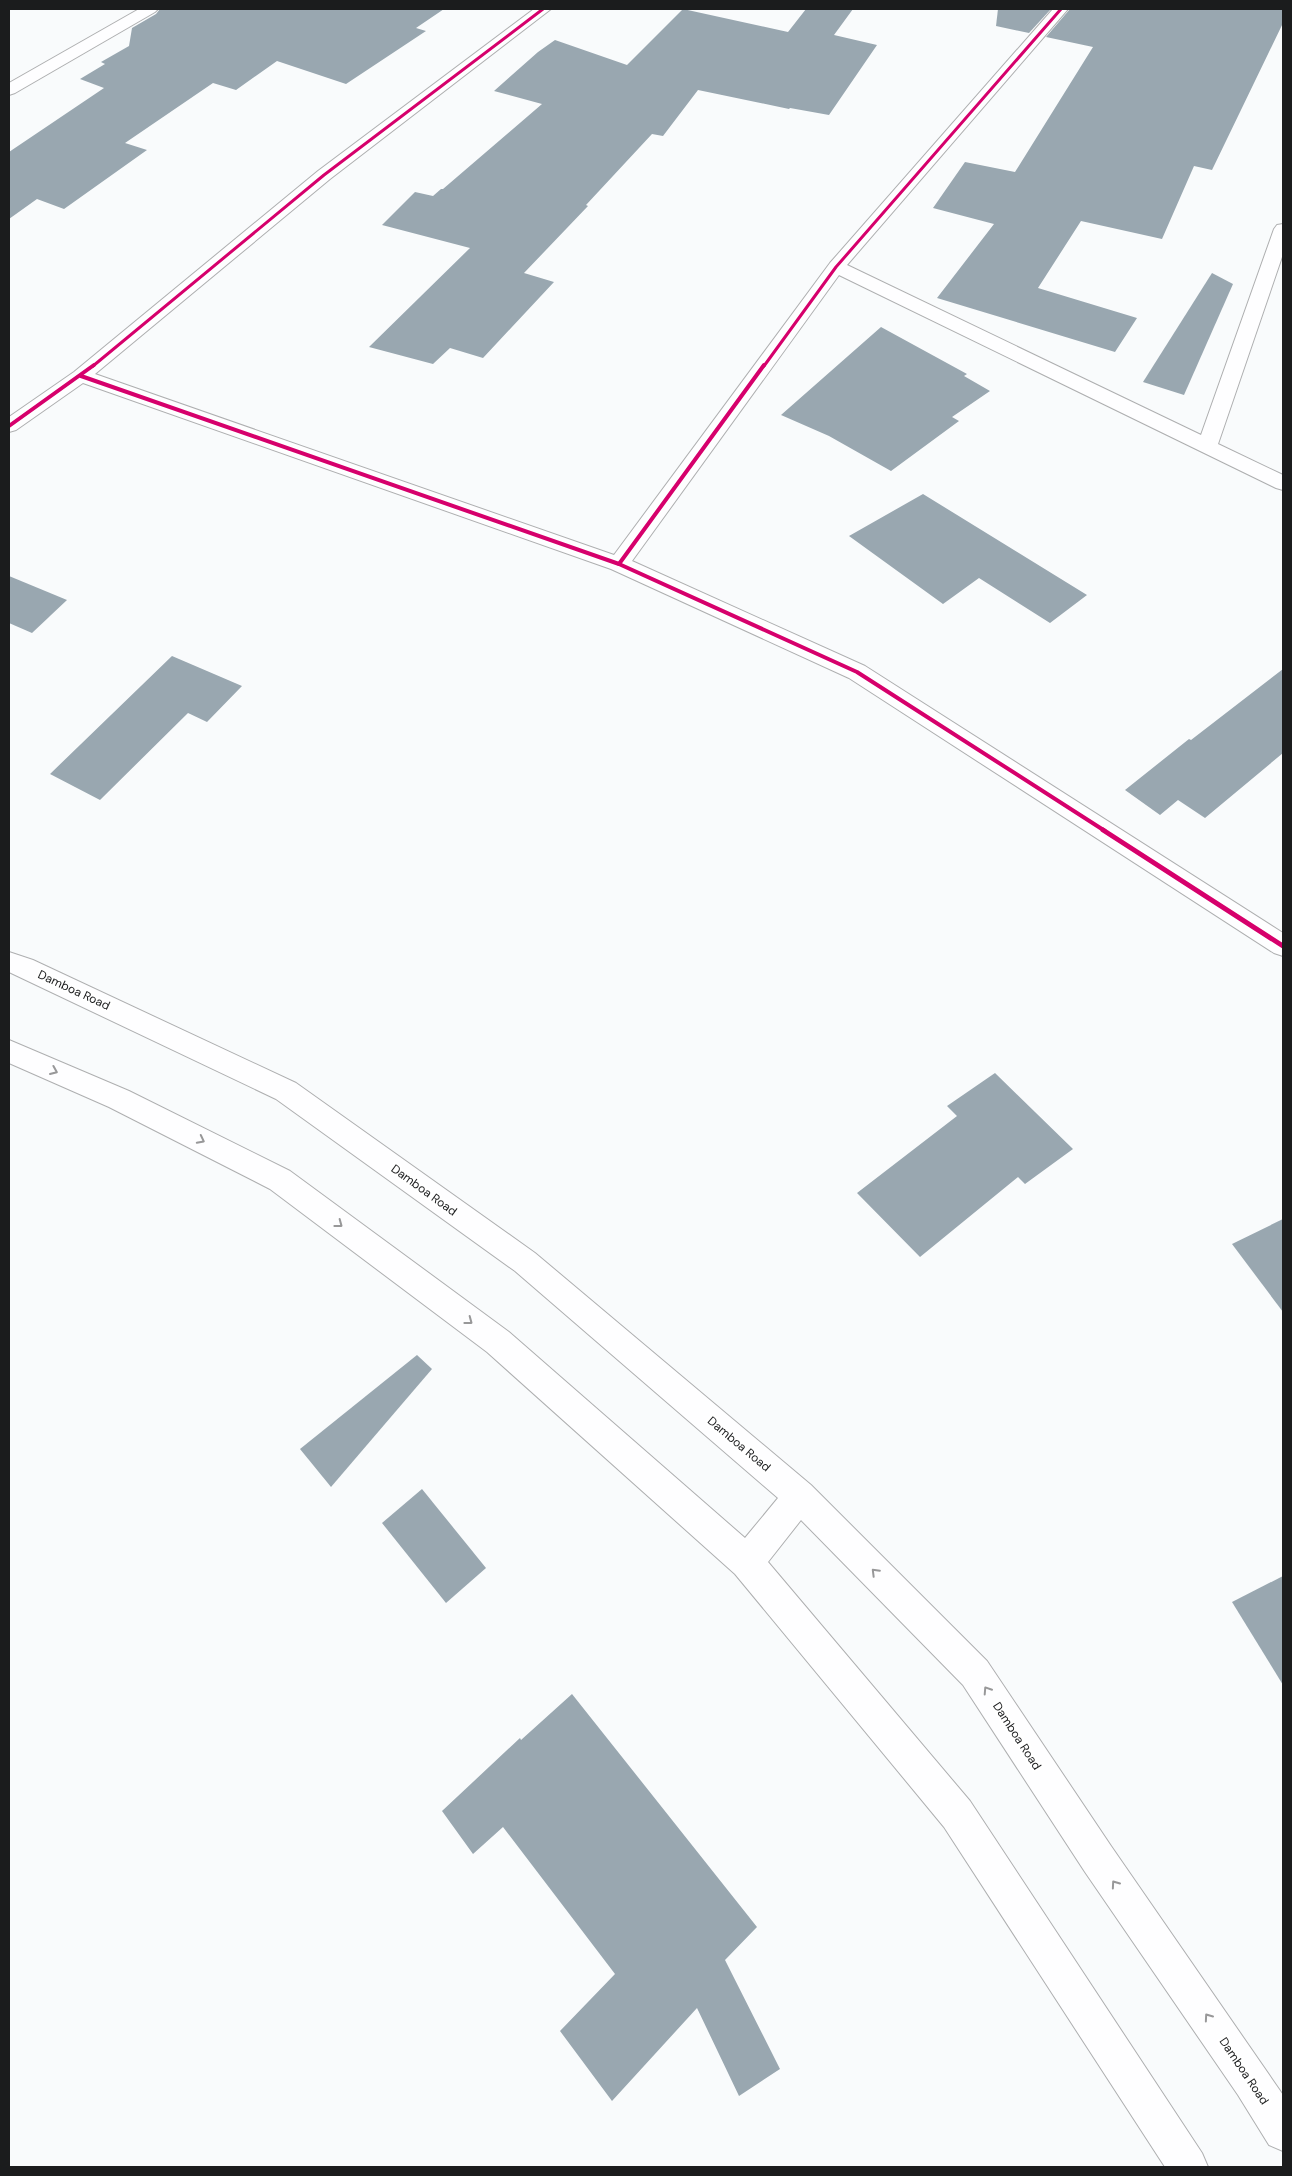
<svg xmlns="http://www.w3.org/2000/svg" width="1292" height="2176" font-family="'DM Sans',sans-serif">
	<rect width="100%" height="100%" fill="#f9fbfc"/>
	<!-- building -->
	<g fill="#99a7b0">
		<polygon points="160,9 444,9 416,28 426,31 346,84 277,61 236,90 213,83 125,143 147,150 64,209 37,199 9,219 9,152 104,88 80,79 105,64 101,62 129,46 132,28 156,14"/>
		<polygon points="683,9 788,32 806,9 853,9 834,35 877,45 829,115 790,108 789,109 698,90 663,136 652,134 586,205 588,206 524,273 554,282 483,358 450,348 433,364 369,347 470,248 382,225 415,192 433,196 441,189 443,189 542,104 494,91 538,52 555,40 627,65"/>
		<polygon points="998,9 1051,9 1029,33 996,26"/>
		<polygon points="1070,9 1283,9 1283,23 1212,170 1194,166 1162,239 1081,221 1038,288 1137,318 1115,352 937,298 994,224 933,208 965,162 1015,172 1093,47 1046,37"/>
		<polygon points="1212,273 1233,284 1184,395 1143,382"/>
		<polygon points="881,327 967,374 964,376 990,391 952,417 959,421 891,471 829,436 781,415"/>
		<polygon points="923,494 1087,595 1050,623 979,578 943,604 849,536"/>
		<polygon points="9,576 67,600 32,633 9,623"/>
		<polygon points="172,656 242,686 207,722 188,713 100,800 50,774"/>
		<polygon points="1283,669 1283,753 1205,818 1178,800 1160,815 1125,790 1189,739 1191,740"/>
		<polygon points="995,1073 1073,1149 1025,1184 1018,1177 920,1257 857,1193 957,1116 947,1106"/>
		<polygon points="1283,1219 1283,1312 1232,1244"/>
		<polygon points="417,1355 432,1369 331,1487 300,1449"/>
		<polygon points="422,1489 486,1568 446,1603 382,1523"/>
		<polygon points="1283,1576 1283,1685 1232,1602"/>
		<polygon points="572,1694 757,1927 725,1960 780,2069 739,2096 697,2008 612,2101 560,2031 615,1974 503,1827 473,1854 442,1811 520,1738 521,1740"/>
	</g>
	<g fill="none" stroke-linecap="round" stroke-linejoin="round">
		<defs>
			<g id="minor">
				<polygon points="139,9 158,9 155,12 15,93 9,95 9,83"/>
				<polygon points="534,9 551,9 330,179 95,374 614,555 830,263 1053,9 1068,9 847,265 1201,435 1274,229 1277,225 1283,224 1283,254 1218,444 1283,475 1283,490 1276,488 839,275 632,561 865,666 1283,933 1283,956 1274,953 849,678 611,569 83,383 16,430 9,432 9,417 74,372 318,171"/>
			</g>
			<polygon id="major" points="9,952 33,960 296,1083 535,1253 811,1485 987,1661 1111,1846 1283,2095 1283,2151 1269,2145 1238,2095 1085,1872 963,1685 801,1520 768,1562 970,1801 1202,2153 1208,2167 1165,2167 944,1827 735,1574 487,1352 270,1189 109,1107 9,1063 9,1040 129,1091 290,1171 509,1332 745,1538 778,1498 515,1271 276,1099 9,972"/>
		</defs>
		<!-- minor casing -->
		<use href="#minor" stroke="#aeafb0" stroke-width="2"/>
		<!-- major casing -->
		<use href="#major" stroke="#aeafb0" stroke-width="2"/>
		<!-- minor -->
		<use href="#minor" fill="#fefeff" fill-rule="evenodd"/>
		<!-- major -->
		<use href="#major" fill="#fefeff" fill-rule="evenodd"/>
		<defs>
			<g id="cycleway-far2">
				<polyline points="93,366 324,175 543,9"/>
				<polyline points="764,366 836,267 1061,9"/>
			</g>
			<g id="cycleway-far1">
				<polyline points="81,376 619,564 857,672 1105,831"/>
				<polyline points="9,426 94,365"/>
				<polyline points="619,564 764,365"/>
			</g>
			<polyline id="cycleway" points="1103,830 1283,946"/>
		</defs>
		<!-- cycleway-far2 casing -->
		<use href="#cycleway-far2" stroke="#fff" stroke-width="5"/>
		<!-- cycleway-far1 casing -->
		<use href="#cycleway-far1" stroke="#fff" stroke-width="6"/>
		<!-- cycleway casing -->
		<use href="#cycleway" stroke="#fff" stroke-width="8"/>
		<!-- cycleway-far2 -->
		<use href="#cycleway-far2" stroke="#d6006c" stroke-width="3"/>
		<!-- cycleway-far1 -->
		<use href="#cycleway-far1" stroke="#d6006c" stroke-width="4"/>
		<!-- cycleway -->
		<use href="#cycleway" stroke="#d6006c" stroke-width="5"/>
	</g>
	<!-- one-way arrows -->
	<defs><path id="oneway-chevron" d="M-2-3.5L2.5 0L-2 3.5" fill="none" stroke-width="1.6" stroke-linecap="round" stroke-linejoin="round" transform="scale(1.25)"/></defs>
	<g stroke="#989899">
		<use href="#oneway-chevron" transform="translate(54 1071) rotate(23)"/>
		<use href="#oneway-chevron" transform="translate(201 1140) rotate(27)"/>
		<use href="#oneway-chevron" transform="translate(339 1224) rotate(37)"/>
		<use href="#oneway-chevron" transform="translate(469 1321) rotate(37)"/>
		<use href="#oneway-chevron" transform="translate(875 1572) rotate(-135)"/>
		<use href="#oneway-chevron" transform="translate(987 1690) rotate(-123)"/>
		<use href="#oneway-chevron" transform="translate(1115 1884) rotate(-125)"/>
		<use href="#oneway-chevron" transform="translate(1208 2017) rotate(-125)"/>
	</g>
	<g text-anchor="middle" stroke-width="5" stroke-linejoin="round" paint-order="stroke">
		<!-- street labels -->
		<g font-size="12" fill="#1b1c1d" stroke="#fff">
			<text transform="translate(74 990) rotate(25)" y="4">Damboa Road</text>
			<text transform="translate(424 1190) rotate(36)" y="4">Damboa Road</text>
			<text transform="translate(739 1444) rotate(40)" y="4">Damboa Road</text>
			<text transform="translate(1017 1736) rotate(57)" y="4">Damboa Road</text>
			<text transform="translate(1244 2071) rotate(56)" y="4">Damboa Road</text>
		</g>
	</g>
	<!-- border -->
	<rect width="1292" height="2176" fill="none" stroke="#1b1c1d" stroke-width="20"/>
</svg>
